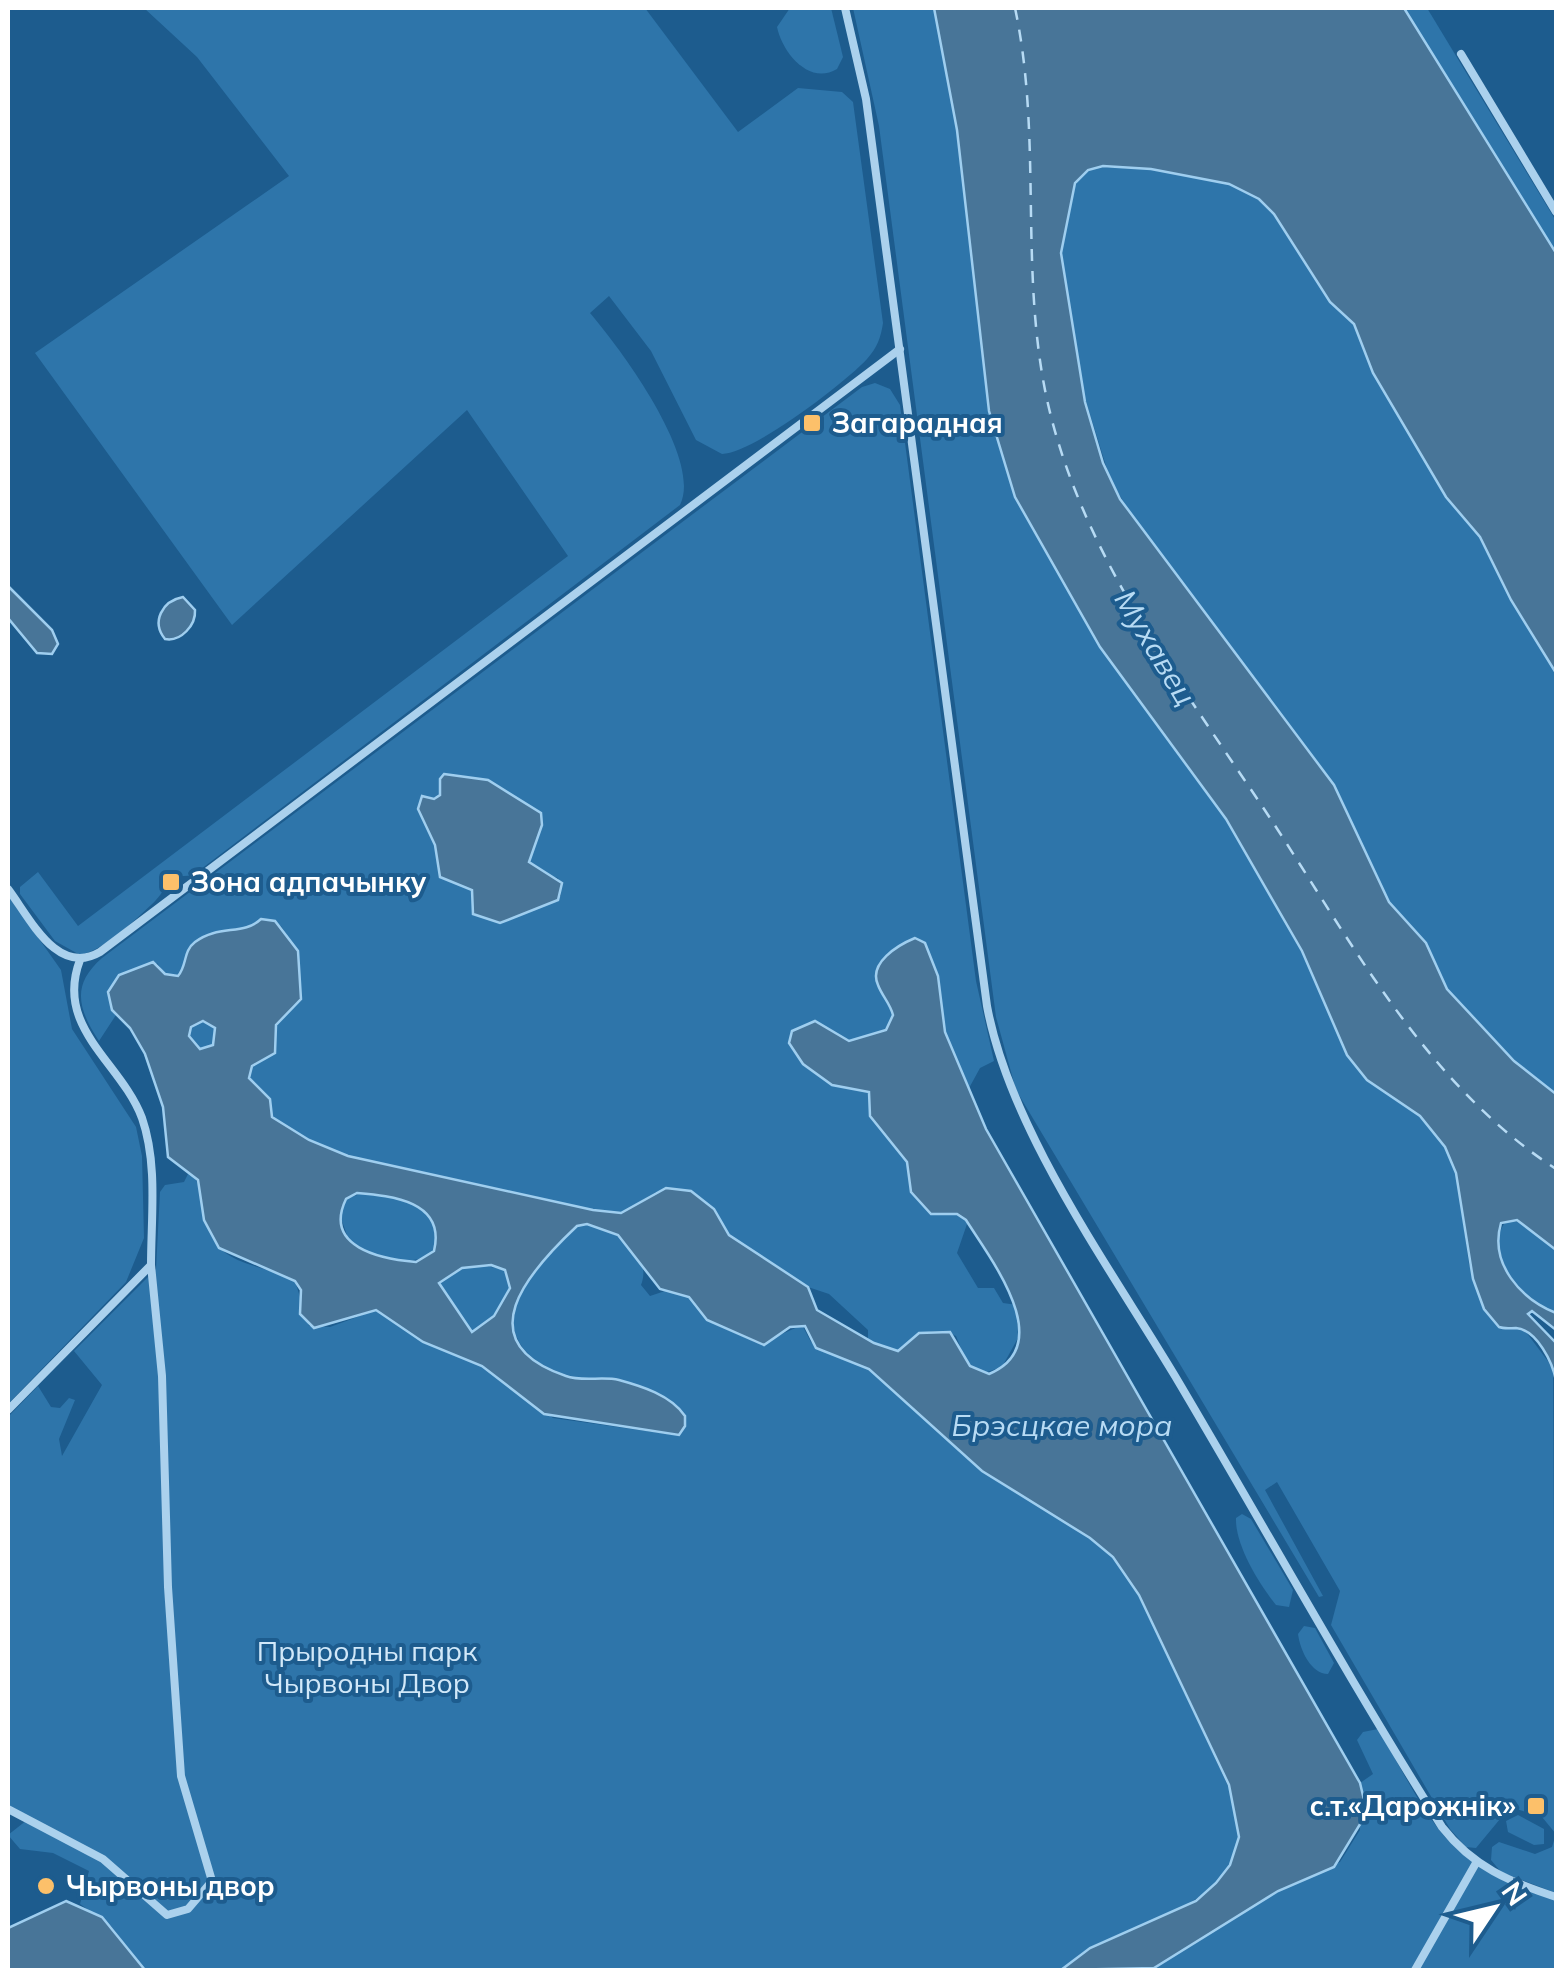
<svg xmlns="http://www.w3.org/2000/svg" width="1564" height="1978" font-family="Mulish,sans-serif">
	<rect width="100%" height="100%" fill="#1d5c8e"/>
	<!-- green -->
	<g fill="#2e75aa" fill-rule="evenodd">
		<path d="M 144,8 L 645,8 L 738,132 L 798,88 L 842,92 L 853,102 L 883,323 C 881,337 877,348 867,359 C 845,383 752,454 722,454 L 696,440 L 651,351 L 609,296 L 590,313 C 620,348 703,459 680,505 L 192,876 C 165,874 168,891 151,905 C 133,922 104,950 80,955 L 55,941 L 20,894 L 20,887 L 38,872 L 78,926 L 568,556 L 467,410 L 232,625 L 35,353 L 289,176 L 197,57 Z"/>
		<path d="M 790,8 L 831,8 L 843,57 L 837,69 C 809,86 782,52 777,27 Z"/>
		<polygon points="853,8 934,8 957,130 989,411 1015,497 1100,647 1226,819 1302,951 1347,1055 1367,1080 1420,1116 1445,1147 1456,1173 1469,1264 1489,1317 1526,1332 1553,1368 1556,1893 1501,1872 1491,1860 1492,1847 1499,1842 1535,1854 1552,1847 1556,1834 1542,1817 1510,1807 1476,1848 1466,1847 1450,1829 1331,1625 1340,1591 1277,1482 1265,1490 1323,1596 1319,1597 1016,1090 996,1017 879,126"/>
		<polygon points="1403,8 1427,8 1556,221 1556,256"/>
		<polygon points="1095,167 1151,169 1229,184 1259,199 1274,214 1330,302 1354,324 1373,373 1454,506 1480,537 1511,600 1556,673 1556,1094 1514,1061 1447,989 1426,943 1389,902 1340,796 1144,536 1110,479 1080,382 1061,253 1072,191 1081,176"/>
		<path d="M 875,383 L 890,389 L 900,405 L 976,981 L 994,1061 L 980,1068 L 968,1090 L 967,1224 L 957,1253 L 978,1288 L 994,1288 L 1003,1303 L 1017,1305 L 1018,1338 L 1002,1367 L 981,1374 L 966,1361 L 956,1336 C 926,1322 917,1341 898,1351 L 868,1340 L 868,1330 L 829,1294 L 808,1287 L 729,1235 L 691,1190 L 656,1192 L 621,1213 L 593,1210 L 348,1156 L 309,1140 L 272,1117 L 270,1099 L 249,1078 L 252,1066 L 276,1053 L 276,1025 L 301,999 L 287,935 L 281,926 L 261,919 C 242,936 217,925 195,942 C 183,951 187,966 178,976 L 165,974 L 157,963 L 112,1010 L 116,1015 L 99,1041 C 78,1009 71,985 102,958 L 862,387 ZM 444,774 C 484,778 521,791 542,825 L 529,862 L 538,872 L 558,878 L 561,896 L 472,910 L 472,890 L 440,877 L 435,845 L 418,809 L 426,796 L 435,799 L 440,795 L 440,779 Z"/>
		<polygon points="8,895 61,970 72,1029 136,1127 142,1156 144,1238 126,1282 8,1404"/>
		<circle cx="203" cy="1035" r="14"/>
		<path d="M 189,1172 C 210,1188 197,1226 222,1250 C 241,1267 273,1268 295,1281 L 309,1326 L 330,1327 L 376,1310 L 423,1342 L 482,1366 L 553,1418 L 675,1435 L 685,1416 C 669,1396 642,1386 619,1380 C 612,1379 603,1382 596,1381 C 549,1374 499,1352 517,1297 C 525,1273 561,1234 583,1223 C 611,1228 654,1252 641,1285 L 650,1296 L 671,1289 L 689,1297 L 714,1324 L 760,1344 L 802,1325 L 811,1342 L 869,1369 L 982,1471 L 1090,1538 L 1113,1557 L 1139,1595 L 1234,1799 C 1262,1898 1157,1914 1091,1947 C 1079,1953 1071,1963 1061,1970 L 145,1970 L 111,1926 L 80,1904 L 89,1871 L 53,1853 L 20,1849 L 8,1835 L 27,1820 L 8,1806 L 8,1417 L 38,1386 L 51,1407 L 60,1408 L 69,1398 L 75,1400 L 59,1439 L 62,1456 L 102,1385 L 74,1351 L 156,1269 L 160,1192 L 165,1185 L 184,1182 Z"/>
		<path d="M 363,1193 C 397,1198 444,1203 434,1251 C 415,1269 370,1259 350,1244 L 340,1215 L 346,1199 Z"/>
		<path d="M 1506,1220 L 1523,1223 L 1556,1250 L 1556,1313 C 1520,1299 1501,1274 1498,1235 Z"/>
		<polygon points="481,1265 505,1270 510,1288 494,1316 472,1332 439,1283 462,1268"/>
		<path d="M 1242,1514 L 1251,1519 L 1293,1590 L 1289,1607 L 1276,1605 C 1259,1584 1235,1545 1236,1518 Z"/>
		<path d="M 1304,1626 L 1315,1628 L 1334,1663 L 1328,1674 C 1311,1674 1300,1650 1298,1634 Z"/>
		<path d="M 1378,1729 C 1434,1825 1443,1865 1556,1900 L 1556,1970 L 1118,1970 L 1130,1966 L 1154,1968 L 1278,1891 L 1340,1862 L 1360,1830 L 1360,1783 L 1373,1774 L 1357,1740 L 1363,1732 Z"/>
		<polygon points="1518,1815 1544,1829 1544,1844 1534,1845 1508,1832 1506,1821"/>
	</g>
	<!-- water -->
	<g fill="#487598" stroke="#9fceef" stroke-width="2.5" fill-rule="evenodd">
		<path d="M 934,8 L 1404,8 L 1556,253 L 1556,673 L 1511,600 L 1480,537 L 1446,497 L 1373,373 L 1354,324 L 1330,302 L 1274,214 L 1259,199 L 1229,184 L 1151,169 L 1103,166 L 1088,170 L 1075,183 L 1061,253 L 1085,402 L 1103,463 L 1120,499 L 1334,785 L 1389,902 L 1426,943 L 1447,989 L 1514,1061 L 1556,1094 L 1556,1250 L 1517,1220 L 1501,1223 C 1489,1264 1521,1299 1556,1313 L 1556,1330 L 1532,1311 L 1528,1314 L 1556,1343 L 1556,1381 C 1553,1363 1537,1330 1516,1328 C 1510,1328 1504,1329 1499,1327 L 1484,1309 L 1473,1279 L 1456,1173 L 1445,1147 L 1420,1116 L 1367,1080 L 1347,1055 L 1302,951 L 1226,819 L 1100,647 L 1015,497 L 989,411 L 957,130 Z"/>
		<polygon points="8,586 52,630 58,644 52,654 37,653 8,618"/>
		<path d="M 183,597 L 195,610 C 196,625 181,642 165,639 C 151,622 162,601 183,597 Z"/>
		<polygon points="444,774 488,780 541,813 542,825 529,862 562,883 558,900 500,923 473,914 472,890 440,877 435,845 418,809 422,796 434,799 440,795 440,779"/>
		<path d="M 261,919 L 275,921 L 298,951 L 301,999 L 276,1025 L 275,1053 L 252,1066 L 249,1078 L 270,1099 L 272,1117 L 309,1140 L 348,1156 L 593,1210 L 621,1213 L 666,1188 L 691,1191 L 714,1209 L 729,1235 L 808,1287 L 817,1310 L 874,1343 L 898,1351 L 919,1333 L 950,1332 L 970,1366 L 989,1374 C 1059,1345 989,1257 966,1220 L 957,1214 L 931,1214 L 911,1192 L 907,1162 L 870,1116 L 869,1092 L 832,1085 L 803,1064 L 789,1043 L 792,1031 L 815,1021 L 849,1041 L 886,1030 L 893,1015 C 890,1003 882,996 878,985 C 868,963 898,945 915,938 L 925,943 L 938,976 L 945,1032 L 986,1129 L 1360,1783 L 1365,1804 L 1362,1821 L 1334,1867 L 1278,1891 L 1154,1968 L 1061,1970 L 1090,1948 L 1196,1901 L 1216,1883 L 1230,1865 L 1239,1837 L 1229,1785 L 1139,1595 L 1113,1557 L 1090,1538 L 982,1471 L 869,1369 L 816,1348 L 805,1326 L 790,1327 L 764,1345 L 707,1320 L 689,1297 L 660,1289 L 618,1235 L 587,1224 L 577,1226 C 528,1272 466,1342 566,1376 C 582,1382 603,1376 619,1380 C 641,1386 671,1395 685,1416 L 685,1426 L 679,1435 L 544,1414 L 482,1366 L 423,1342 L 376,1310 L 314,1328 L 300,1314 L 301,1290 L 295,1281 L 219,1248 L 204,1220 L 198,1180 L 168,1157 L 163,1107 L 145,1054 L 130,1028 L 112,1010 L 108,992 L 119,975 L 153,962 L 165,974 L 178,976 C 187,966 183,951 195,942 C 219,924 243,936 261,919 ZM 203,1021 L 215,1028 L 213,1045 L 200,1049 L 189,1036 L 191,1027 ZM 357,1193 C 392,1196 446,1201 434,1251 L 416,1262 C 380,1259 323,1247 346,1199 ZM 491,1265 L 505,1270 L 510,1288 L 494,1316 L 472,1332 L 439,1283 L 462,1268 Z"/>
		<polygon points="66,1901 102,1917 145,1970 8,1970 8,1928"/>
	</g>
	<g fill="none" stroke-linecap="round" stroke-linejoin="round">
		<!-- ferry -->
		<path stroke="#b7dbf4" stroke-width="2.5" stroke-dasharray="12 10" stroke-linecap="butt" d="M 1015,8 C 1042,134 1020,263 1045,390 C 1077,550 1184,688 1272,821 C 1354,946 1428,1086 1556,1169"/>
		<!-- minor -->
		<g stroke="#abd1ed" stroke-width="8">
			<path d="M 845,8 L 866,99 L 987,1006 C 1010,1130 1109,1266 1175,1376 C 1264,1526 1349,1680 1442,1827 C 1473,1867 1510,1882 1556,1897"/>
			<polyline points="1461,54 1556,212"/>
			<path d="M 8,889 C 30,918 57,977 100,952 L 900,349"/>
			<path d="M 8,1410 L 151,1265 C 151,1218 158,1164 142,1118 C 121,1062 54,1028 80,960"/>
			<polyline points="8,1809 103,1859 167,1915 188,1909 212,1881 181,1776 168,1587 162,1376 151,1265"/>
			<polyline points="1415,1970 1476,1863"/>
		</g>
	</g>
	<!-- markers -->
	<g fill="#fcc06a" stroke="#1d5c8e" stroke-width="4">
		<rect x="802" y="413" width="20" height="20" rx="5"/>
		<rect x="161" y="872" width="20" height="20" rx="5"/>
		<rect x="1526" y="1796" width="20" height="20" rx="5"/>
		<circle cx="46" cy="1886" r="10"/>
	</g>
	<g text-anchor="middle" stroke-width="8" stroke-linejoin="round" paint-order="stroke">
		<!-- poi labels -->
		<g font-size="28" font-weight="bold" fill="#fff" stroke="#1d5c8e" text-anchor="start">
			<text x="832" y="433">Загарадная</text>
			<text x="191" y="892">Зона адпачынку</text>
			<text x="1516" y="1816" text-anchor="end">с.т.«Дарожнік»</text>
			<text x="66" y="1896">Чырвоны двор</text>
		</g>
		<!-- park labels -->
		<g font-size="28" fill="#d1e8f9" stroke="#1d5c8e">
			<text x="367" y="1661">Прыродны парк<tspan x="367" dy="32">Чырвоны Двор</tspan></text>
		</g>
		<!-- water labels -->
		<g font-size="30" font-style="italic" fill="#b7dbf4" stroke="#1d5c8e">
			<text transform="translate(1155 648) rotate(59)" y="10">Мухавец</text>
			<text x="1062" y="1436">Брэсцкае мора</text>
		</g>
	</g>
	<!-- border -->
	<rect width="1564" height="1978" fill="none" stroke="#ffffff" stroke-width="20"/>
	<!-- north arrow -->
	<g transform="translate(1494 1908) rotate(55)" stroke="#1d5c8e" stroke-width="8" paint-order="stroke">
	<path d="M0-8L18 38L0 25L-18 38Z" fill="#ffffff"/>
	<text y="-15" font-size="28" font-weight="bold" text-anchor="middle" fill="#ffffff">N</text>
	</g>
</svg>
